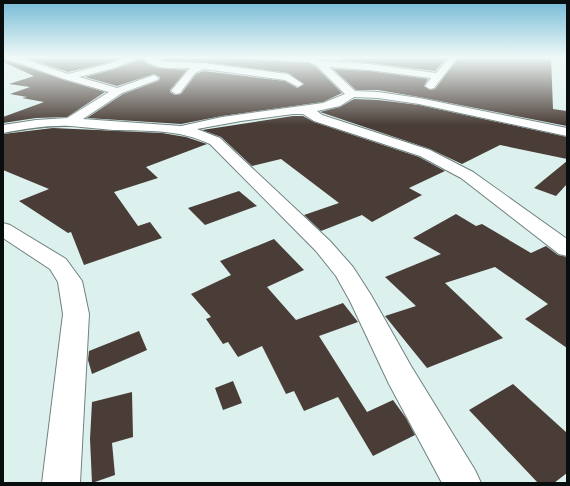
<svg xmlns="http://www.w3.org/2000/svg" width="570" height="486" font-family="'Titillium Web',sans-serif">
	<rect width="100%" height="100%" fill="#dcf1ee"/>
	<!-- building -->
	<g fill="#4a3d37">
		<polygon points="3,57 6,60 64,80 105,92 67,117 36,118 3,123 3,117 44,102 22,98 27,97 10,94 30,87 9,84 34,76 3,62"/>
		<polygon points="22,57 123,57 108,63 68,72"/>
		<polygon points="139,57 142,57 146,63 158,68 187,70 170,90 170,92 175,95 181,94 196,74 204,71 285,81 297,88 304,84 288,73 203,62 164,61 156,57 216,57 309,63 315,66 342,93 323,102 222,116 181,124 87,118 123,94 158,81 160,79 160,77 154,74 117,86 85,77 115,69 138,60"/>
		<polygon points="346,57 448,57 435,71 369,63 335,60 342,60"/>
		<polygon points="459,57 551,57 553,109 567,111 567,126 419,97 378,90 356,90 333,69 369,71 428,79 424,86 430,90 435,89"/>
		<polygon points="354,99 378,100 419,105 567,137 567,159 500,145 462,164 430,149 320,112 340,107"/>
		<polygon points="293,116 303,116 314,122 419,157 445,171 409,188 422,195 372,222 362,215 321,231 304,215 339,203 281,159 252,166 221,137 202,130"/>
		<polygon points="53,128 162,133 186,137 207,144 146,167 158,178 114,192 138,226 150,222 162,238 84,265 71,232 68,233 19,201 49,189 3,170 3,134"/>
		<polygon points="567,161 567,184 556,196 534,188"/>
		<polygon points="239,191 257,206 205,225 188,208"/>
		<polygon points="456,214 476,226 482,224 531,253 546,246 558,255 567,257 567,348 525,319 548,304 495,267 445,283 503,338 427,368 385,316 416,306 385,277 441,254 413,238"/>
		<polygon points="274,239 304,270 267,287 296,320 343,303 358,322 319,336 367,412 393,400 406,418 415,435 373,456 338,397 304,411 294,391 286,394 262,346 238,357 228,342 223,344 206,319 211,317 191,294 231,275 220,261"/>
		<polygon points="139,331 147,350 92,374 88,360 89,351"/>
		<polygon points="233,381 242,403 223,410 215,388"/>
		<polygon points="513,384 567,433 567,473 554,483 538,483 469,410"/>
		<polygon points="132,392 133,437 112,443 115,475 92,483 90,439 92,402"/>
	</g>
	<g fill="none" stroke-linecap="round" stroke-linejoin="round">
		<defs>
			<g id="street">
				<path d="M 6,57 L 18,57 L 68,74 L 108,64 L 127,57 L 138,57 L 137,59 L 114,68 L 79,77 L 117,88 L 154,75 L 159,78 L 157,80 L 122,93 L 83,119 L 181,126 L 222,117 L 323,103 L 345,94 L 316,65 L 309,62 L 260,59 L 256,57 L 310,57 L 322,61 L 369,64 L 436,73 L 450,57 L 458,57 L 434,88 L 430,89 L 425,86 L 431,78 L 369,70 L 329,67 L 355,91 L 378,92 L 419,98 L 567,128 L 567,136 L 419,104 L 378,98 L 354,97 L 340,106 L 317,111 L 322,115 L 430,150 L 473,172 L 567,239 L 567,256 L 559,254 L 461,178 L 420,156 L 314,121 L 303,114 L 293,114 L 241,121 L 197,129 L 220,138 L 330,241 L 353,267 L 371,295 L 411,366 L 475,470 L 481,483 L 442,483 L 389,384 L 350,301 L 336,276 L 316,251 L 210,144 C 179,129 147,131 113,130 C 99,129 85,127 70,126 C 48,125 25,129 3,133 L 3,125 L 36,120 L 67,118 L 109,92 L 64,79 L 7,59 Z"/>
				<path d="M 143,57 L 152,57 L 164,62 L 203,63 L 288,74 L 303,84 L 298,87 L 285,80 L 204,69 L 195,73 L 180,93 L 176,94 L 171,91 L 190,68 C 175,68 153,71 143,57 Z"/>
				<polygon points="3,223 10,225 66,259 82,281 89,314 80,483 42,483 63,314 58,282 50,269 3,238"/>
			</g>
		</defs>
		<!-- street casing -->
		<use href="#street" stroke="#6f817f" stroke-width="2"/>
		<!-- street -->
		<use href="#street" fill="#fff" fill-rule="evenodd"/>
	</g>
	<!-- sky -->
	<linearGradient id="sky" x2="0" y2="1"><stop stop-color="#75bad6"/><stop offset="0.46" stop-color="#eff9f7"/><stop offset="1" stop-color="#eff9f7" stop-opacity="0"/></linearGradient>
	<rect width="570" height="125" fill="url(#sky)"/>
	<!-- border -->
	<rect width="570" height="486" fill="none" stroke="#070e0d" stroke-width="8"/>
</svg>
